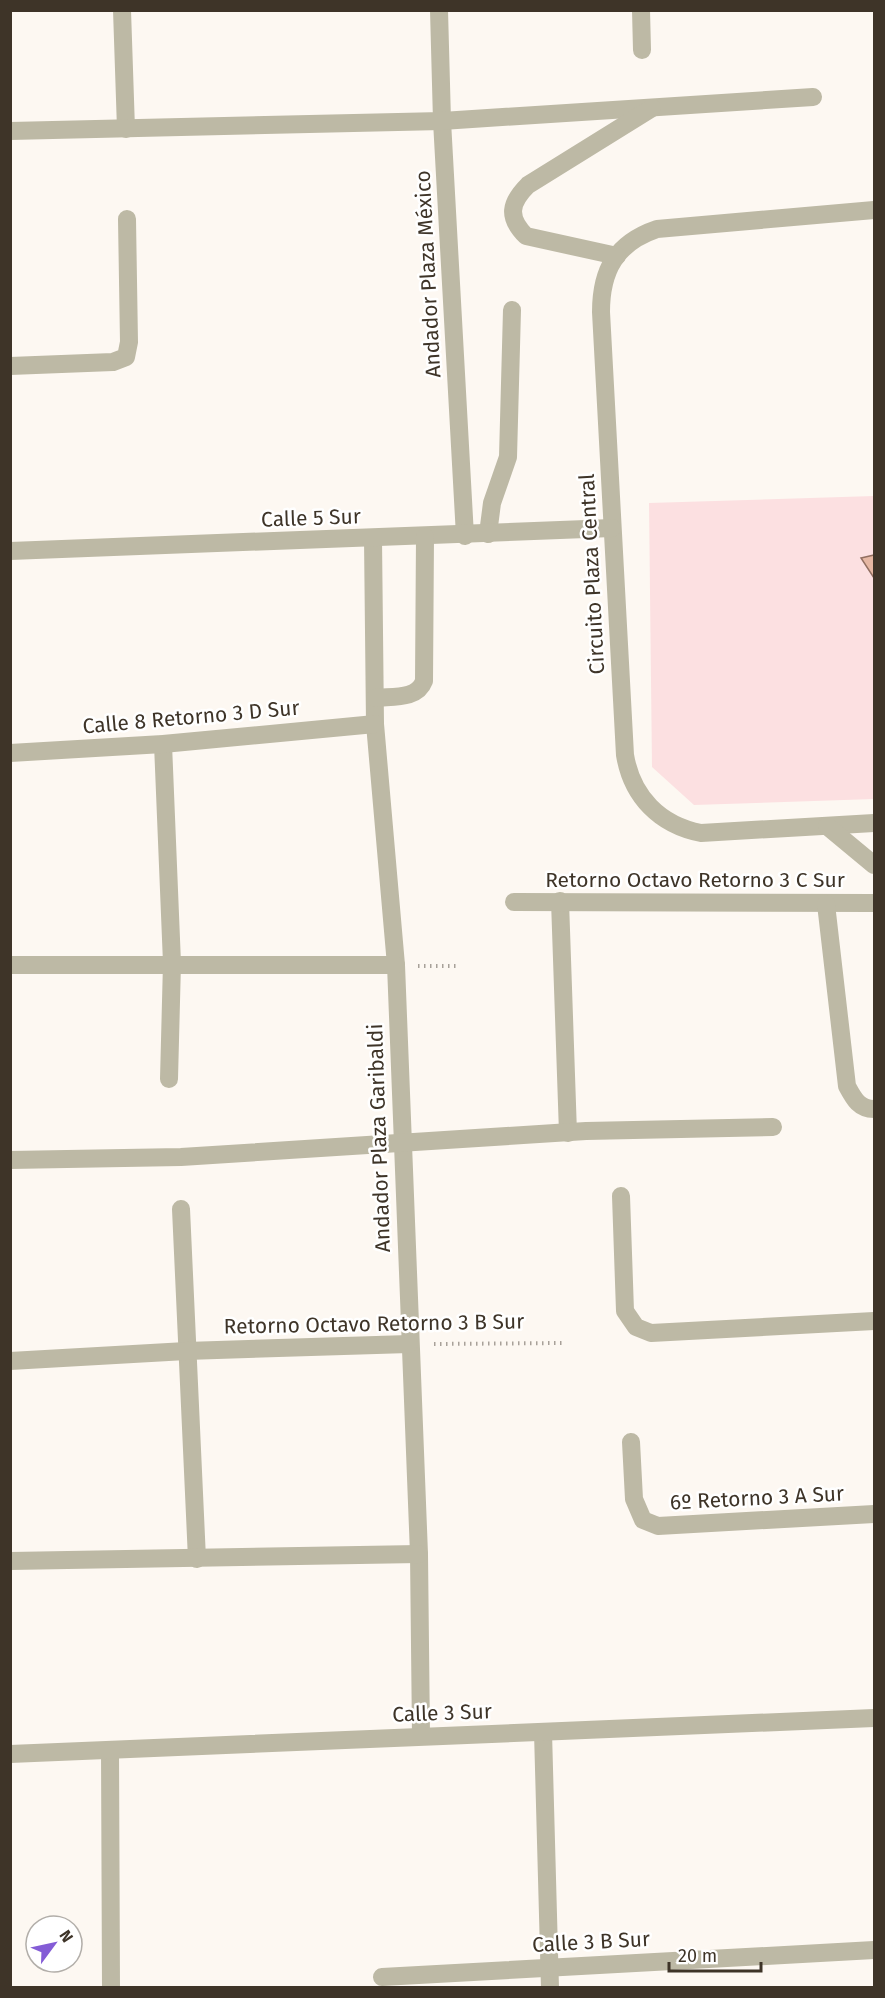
<svg xmlns="http://www.w3.org/2000/svg" width="885" height="1998" font-family="'Fira Sans',sans-serif">
	<rect width="100%" height="100%" fill="#fdf8f2"/>
	<!-- green -->
	<polygon fill="#fce0e1" points="874,496 874,799 694,805 652,767 649,503"/>
	<!-- building -->
	<polygon fill="#e6b7a3" stroke="#926f61" stroke-width="1.5" points="874,555 874,578 861,558"/>
	<g fill="none" stroke-linecap="round" stroke-linejoin="round">
		<!-- path -->
		<g stroke="#a8a199" stroke-width="4" stroke-dasharray="1.5 4.5" stroke-linecap="butt">
			<polyline points="418,966 460,966"/>
			<polyline points="434,1344 563,1343"/>
		</g>
		<!-- minor -->
		<g stroke="#bdb9a5" stroke-width="18">
			<polyline points="122,10 126,129"/>
			<polyline points="439,10 442,121 465,536"/>
			<polyline points="641,10 642,50"/>
			<polyline points="10,131 442,121 813,97"/>
			<path d="M 874,210 L 657,229 C 616,243 601,270 601,312 L 625,755 C 632,797 660,825 701,833 L 874,823"/>
			<path d="M 617,256 L 526,236 C 507,217 510,203 528,185 L 652,108"/>
			<polyline points="10,366 113,362 126,357 129,342 127,219"/>
			<polyline points="488,534 492,503 508,457 512,310"/>
			<polyline points="373,539 375,724 396,965 419,1554 421,1736"/>
			<polyline points="10,551 612,528"/>
			<path d="M 375,698 C 392,696 417,700 424,681 L 425,537"/>
			<polyline points="163,744 172,963 169,1079"/>
			<polyline points="10,753 163,744 375,724"/>
			<polyline points="827,826 874,865"/>
			<polyline points="560,901 568,1133"/>
			<polyline points="514,902 874,903"/>
			<path d="M 826,904 L 847,1086 C 854,1099 859,1109 874,1109"/>
			<polyline points="10,965 396,965"/>
			<polyline points="10,1160 181,1157 586,1131 773,1127"/>
			<polyline points="621,1196 625,1311 636,1327 651,1333 874,1321"/>
			<polyline points="181,1209 197,1559"/>
			<polyline points="10,1361 186,1351 409,1344"/>
			<polyline points="631,1442 634,1499 643,1520 658,1526 874,1514"/>
			<polyline points="10,1561 419,1554"/>
			<polyline points="543,1732 550,1988"/>
			<polyline points="110,1750 111,1988"/>
			<polyline points="10,1754 874,1718"/>
			<polyline points="382,1977 874,1950"/>
		</g>
	</g>
	<g text-anchor="middle" stroke-width="5" stroke-linejoin="round" paint-order="stroke">
		<!-- street labels -->
		<g font-size="21" fill="#3e3428" stroke="#fff">
			<text transform="translate(428 274) rotate(-93)" y="7">Andador Plaza México</text>
			<text transform="translate(311 518) rotate(-2)" y="7">Calle 5 Sur</text>
			<text transform="translate(592 574) rotate(-93)" y="7">Circuito Plaza Central</text>
			<text transform="translate(191 717) rotate(-5)" y="7">Calle 8 Retorno 3 D Sur</text>
			<text x="695" y="887">Retorno Octavo Retorno 3 C Sur</text>
			<text transform="translate(379 1138) rotate(-92)" y="7">Andador Plaza Garibaldi</text>
			<text transform="translate(374 1324) rotate(-1)" y="7">Retorno Octavo Retorno 3 B Sur</text>
			<text transform="translate(757 1498) rotate(-3)" y="7">6º Retorno 3 A Sur</text>
			<text transform="translate(442 1713) rotate(-2)" y="7">Calle 3 Sur</text>
			<text transform="translate(591 1942) rotate(-3)" y="7">Calle 3 B Sur</text>
		</g>
	</g>
	<!-- border -->
	<rect width="885" height="1998" fill="none" stroke="#3e3428" stroke-width="24"/>
	<!-- north arrow -->
	<g transform="translate(54 1944) rotate(57)"><circle r="28" fill="#ffffff" stroke="#b2aea9" stroke-width="1.5"/>
	<path d="M0-4.5L10 22L0 15L-10 22Z" fill="#845cd6"/>
	<text y="-9" font-size="16" font-weight="bold" text-anchor="middle" fill="#3e3428">N</text>
	</g>
	<!-- scale -->
	<path d="M669 1962v9h92v-9" fill="none" stroke="#3e3428" stroke-width="3"/>
	<text x="678" y="1962" font-size="18" fill="#3e3428" stroke="#ffffff" stroke-width="4.5" paint-order="stroke">20 m</text>
</svg>
